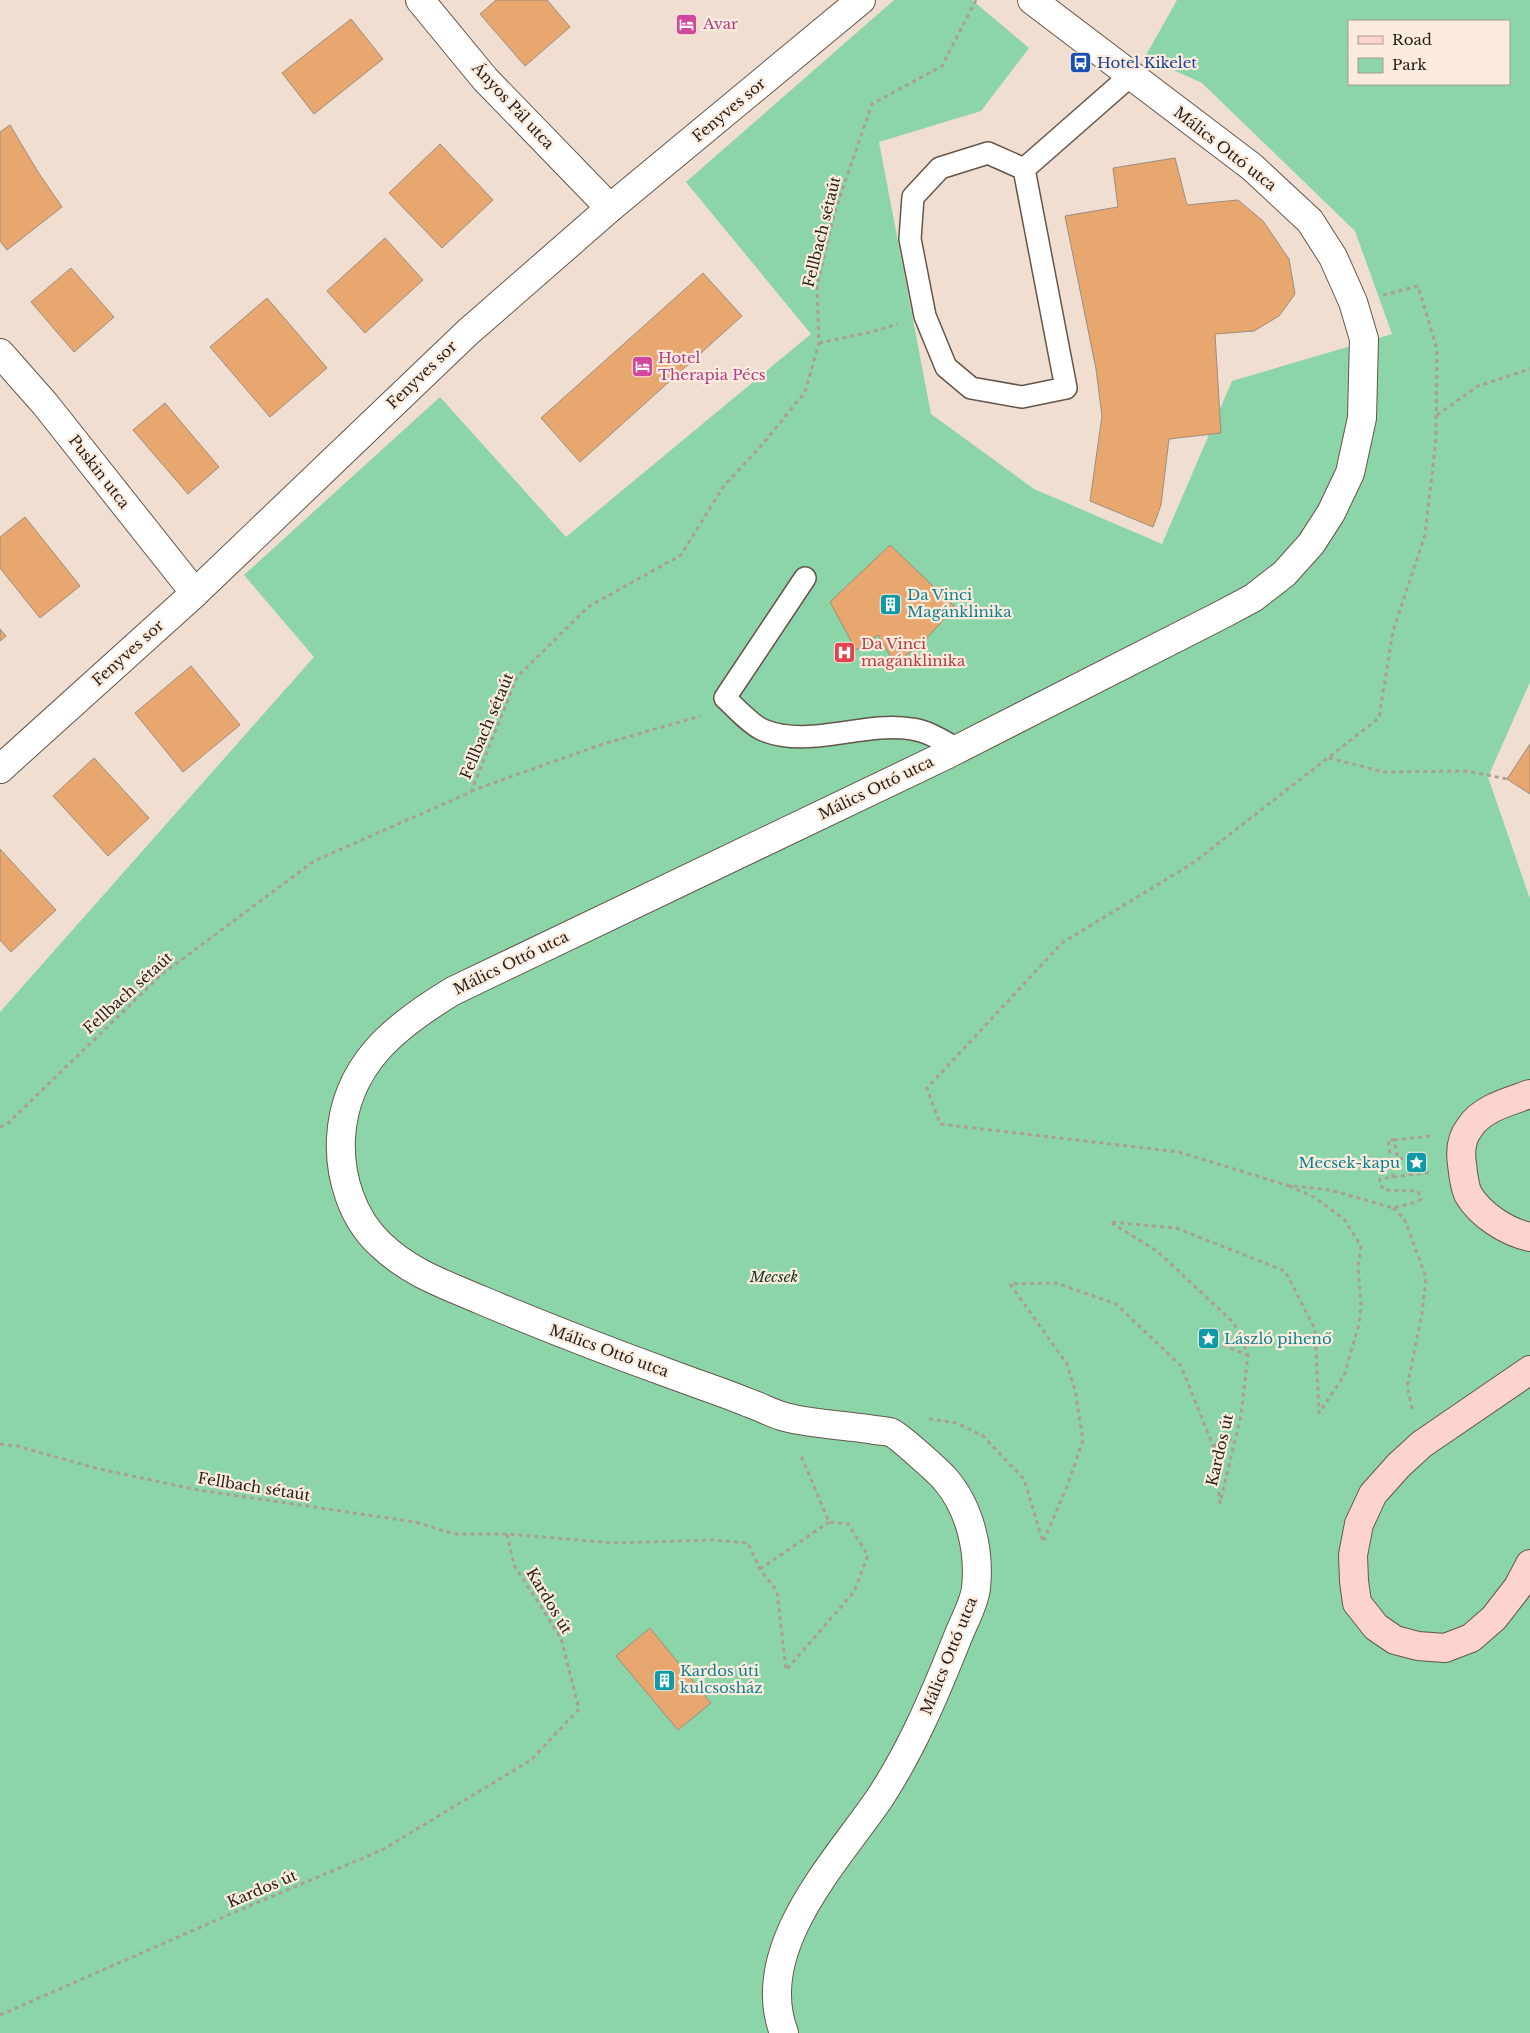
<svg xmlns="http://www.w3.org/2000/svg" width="1530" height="2033" font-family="'Libre Baskerville',serif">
	<rect width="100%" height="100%" fill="#f0ded0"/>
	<!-- green -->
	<path fill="#8cd5a8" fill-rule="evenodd" d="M 894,0 L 972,0 L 1029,48 L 981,111 L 879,142 L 931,414 L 1034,489 L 1162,544 L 1232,381 L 1392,334 L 1355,231 L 1202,83 L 1145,57 L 1177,0 L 1530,0 L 1530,682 L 1488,777 L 1530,899 L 1530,2033 L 0,2033 L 0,1012 L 314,657 L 244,575 L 440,397 L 566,537 L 811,334 L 686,182 ZM 1349,21 L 1509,21 L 1509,84 L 1349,84 Z"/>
	<!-- building -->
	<g fill="#e8a76e" stroke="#9c8d7f">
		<polygon points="496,0 547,0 570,27 525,66 480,14"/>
		<polygon points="351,19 383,59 314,114 282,73"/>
		<polygon points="10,125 38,172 62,207 7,250 0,241 0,132"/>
		<polygon points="440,144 493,200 442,248 389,193"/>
		<polygon points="1175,158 1187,205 1238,200 1263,221 1289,259 1295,294 1279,316 1254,331 1215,334 1221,433 1169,439 1161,505 1153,527 1090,501 1102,416 1096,369 1065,216 1118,207 1113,168"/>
		<polygon points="385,238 423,280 365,333 327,291"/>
		<polygon points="71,268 114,317 74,352 31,302"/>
		<polygon points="703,273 742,316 580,462 541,418"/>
		<polygon points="267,298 327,368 270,417 210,347"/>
		<polygon points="165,403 219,467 188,494 133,430"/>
		<polygon points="25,517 80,586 40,618 0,568 0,537"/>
		<polygon points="890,545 954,606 949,614 922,643 895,664 878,635 856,650 830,602"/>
		<polygon points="0,629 6,636 0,641"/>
		<polygon points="191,666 240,725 183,772 135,713"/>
		<polygon points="1530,744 1530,794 1507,779"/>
		<polygon points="94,758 149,818 108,856 53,796"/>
		<polygon points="0,849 56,910 11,952 0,940"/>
		<polygon points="650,1628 711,1703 678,1730 616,1656"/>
	</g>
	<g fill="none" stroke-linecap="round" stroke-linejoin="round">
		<defs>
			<g id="lane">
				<polyline points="1024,169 1066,388 1022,397 971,388 946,367 925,316 910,239 913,197 940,168 988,153 1024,169 1130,76"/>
				<path d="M 805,578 L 725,698 C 735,707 751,725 763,730 C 809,749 864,721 912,729 C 928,731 943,741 957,749"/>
			</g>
			<g id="street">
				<polyline points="420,0 485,79 610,208"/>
				<polyline points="0,353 45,404 195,593"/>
				<polyline points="0,769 195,593 468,332 610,208 861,0"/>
				<path d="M 784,2033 C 752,1949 835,1863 879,1799 C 912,1749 935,1694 957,1639 C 963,1623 974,1605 976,1588 C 980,1550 970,1508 945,1479 C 939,1472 899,1436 892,1433 C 886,1430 876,1431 869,1429 C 842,1425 812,1424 785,1417 C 773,1414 761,1407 749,1403 C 725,1393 700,1385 676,1376 C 610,1352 545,1327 481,1300 C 444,1284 410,1273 380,1244 C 352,1218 339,1176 341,1138 C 345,1065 395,1026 453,991 L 948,754 L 1223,614 L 1253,598 L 1284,574 L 1311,544 L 1331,513 L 1350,473 L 1362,418 L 1364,339 L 1353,302 L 1333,257 L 1310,221 L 1252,167 L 1032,0"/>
			</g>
			<g id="secondary">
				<path d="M 1530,1094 C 1511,1101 1482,1108 1470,1127 C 1462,1137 1460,1151 1462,1164 C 1463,1173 1464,1185 1468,1194 C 1480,1215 1507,1232 1530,1237"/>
				<polyline points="1530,1370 1422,1444 1399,1465 1373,1494 1359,1524 1353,1555 1354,1581 1357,1603 1376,1627 1395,1640 1418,1646 1445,1648 1471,1638 1494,1618 1518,1587 1530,1564"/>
			</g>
		</defs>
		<!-- lane casing -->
		<use href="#lane" stroke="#65564a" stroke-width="24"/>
		<!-- street casing -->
		<use href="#street" stroke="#65564a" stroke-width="30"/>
		<!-- secondary casing -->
		<use href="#secondary" stroke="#65564a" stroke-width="30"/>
		<!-- path -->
		<g stroke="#ac9e93" stroke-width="3" stroke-dasharray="4 4" stroke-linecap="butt">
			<polyline points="1383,295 1418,286 1437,349 1436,439 1425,535 1393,631 1379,718 1193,863 1062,943 927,1088 940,1124 1179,1152 1286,1185 1330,1190 1393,1208 1417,1202 1421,1199 1418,1191 1384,1190 1379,1183 1380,1179 1393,1177 1388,1140 1394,1140 1398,1159 1430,1155"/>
			<polyline points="819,343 871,332 898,324"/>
			<polyline points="1437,415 1478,386 1530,369"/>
			<polyline points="1329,758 1384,772 1466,771 1507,779"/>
			<polyline points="471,791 600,745 700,716"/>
			<polyline points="0,1127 6,1125 161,975 314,861 471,792 517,677 588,607 681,555 723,487 762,445 805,392 819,343 817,287 835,211 872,104 942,66 976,0"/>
			<polyline points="1394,1140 1431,1136"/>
			<polyline points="1393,1177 1432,1172"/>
			<polyline points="1393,1208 1404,1218 1426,1277 1422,1314 1407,1387 1413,1411"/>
			<polyline points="1208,1339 1247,1355"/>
			<polyline points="929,1419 957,1423 983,1436 1024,1479 1043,1542 1068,1484 1083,1440 1075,1390 1067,1364 1010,1284 1056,1283 1116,1304 1181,1366 1213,1446 1220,1503 1241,1415 1248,1355 1234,1323 1157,1251 1110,1222 1176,1228 1285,1271 1315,1329 1319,1413 1344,1376 1359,1324 1361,1305 1358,1266 1361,1246 1344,1219 1314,1197 1289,1186"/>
			<polyline points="0,1444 17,1446 95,1468 198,1490 415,1522 455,1534 507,1534 613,1543 713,1540 748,1543 760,1569 777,1591 786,1670 854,1592 868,1555 848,1524 829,1522 800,1453"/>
			<polyline points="1213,1446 1235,1438"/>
			<polyline points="760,1569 829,1522"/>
			<polyline points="0,2015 235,1912 382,1850 531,1760 579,1709 561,1638 514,1565 507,1534"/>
		</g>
		<!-- lane -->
		<use href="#lane" stroke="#fff" stroke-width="21"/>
		<!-- street -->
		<use href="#street" stroke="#fff" stroke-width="28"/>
		<!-- secondary -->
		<use href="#secondary" stroke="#fcd3ce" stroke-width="28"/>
	</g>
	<!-- icons -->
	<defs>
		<symbol id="hotel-square" viewBox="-11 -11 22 22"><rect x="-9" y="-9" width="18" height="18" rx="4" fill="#d1479c" stroke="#fdecdd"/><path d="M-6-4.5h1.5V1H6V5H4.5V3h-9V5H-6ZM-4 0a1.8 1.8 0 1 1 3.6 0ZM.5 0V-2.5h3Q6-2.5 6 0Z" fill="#fff"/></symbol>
		<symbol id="bus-square" viewBox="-11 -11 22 22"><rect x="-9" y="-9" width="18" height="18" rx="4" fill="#1a4fb4" stroke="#fdecdd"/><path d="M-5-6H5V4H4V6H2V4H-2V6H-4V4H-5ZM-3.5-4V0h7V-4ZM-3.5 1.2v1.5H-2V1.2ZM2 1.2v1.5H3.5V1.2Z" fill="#fff"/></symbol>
		<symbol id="building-square" viewBox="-11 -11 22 22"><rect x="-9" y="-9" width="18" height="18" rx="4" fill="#0f9aa8" stroke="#fdecdd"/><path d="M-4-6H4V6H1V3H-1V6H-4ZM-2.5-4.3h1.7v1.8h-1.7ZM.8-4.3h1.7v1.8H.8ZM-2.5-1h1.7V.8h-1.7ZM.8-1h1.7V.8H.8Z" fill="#fff"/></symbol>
		<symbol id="hospital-square" viewBox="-11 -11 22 22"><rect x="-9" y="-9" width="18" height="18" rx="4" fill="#e0444e" stroke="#fdecdd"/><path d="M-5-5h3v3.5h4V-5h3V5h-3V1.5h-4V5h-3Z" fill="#fff"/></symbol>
		<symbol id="sight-square" viewBox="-11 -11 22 22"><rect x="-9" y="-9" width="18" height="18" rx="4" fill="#0f9aa8" stroke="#fdecdd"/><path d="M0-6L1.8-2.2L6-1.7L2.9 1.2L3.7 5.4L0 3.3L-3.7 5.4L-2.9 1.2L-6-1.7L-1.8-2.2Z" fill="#fff"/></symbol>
	</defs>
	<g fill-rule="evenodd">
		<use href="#hotel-square" x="674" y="12" width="25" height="25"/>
		<use href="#bus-square" x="1068" y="50" width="25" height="25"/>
		<use href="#hotel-square" x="630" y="354" width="25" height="25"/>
		<use href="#building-square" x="878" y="592" width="25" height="25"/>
		<use href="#hospital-square" x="832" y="640" width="25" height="25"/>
		<use href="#sight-square" x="1404" y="1150" width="25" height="25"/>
		<use href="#sight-square" x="1196" y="1326" width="25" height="25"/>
		<use href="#building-square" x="652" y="1668" width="25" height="25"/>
	</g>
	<g text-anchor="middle" stroke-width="4.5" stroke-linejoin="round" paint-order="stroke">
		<!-- hotel labels -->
		<g font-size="15" fill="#b23c85" stroke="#fdecdd" text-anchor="start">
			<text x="703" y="29">Avar</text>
			<text x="658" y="363">Hotel<tspan x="658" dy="17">Therapia Pécs</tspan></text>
		</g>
		<!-- transit labels -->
		<g font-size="15" fill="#164399" stroke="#fdecdd" text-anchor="start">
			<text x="1097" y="68">Hotel Kikelet</text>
		</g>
		<!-- street labels -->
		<g font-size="15" fill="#27201b" stroke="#fdecdd">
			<text transform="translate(513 106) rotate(47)" y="5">Ányos Pál utca</text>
			<text transform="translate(729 110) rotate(-40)" y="5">Fenyves sor</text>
			<text transform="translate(1225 149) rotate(38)" y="5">Málics Ottó utca</text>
			<text transform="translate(822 232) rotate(-76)" y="5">Fellbach sétaút</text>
			<text transform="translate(422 375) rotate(-44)" y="5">Fenyves sor</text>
			<text transform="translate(99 472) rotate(52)" y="5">Puskin utca</text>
			<text transform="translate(128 653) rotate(-42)" y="5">Fenyves sor</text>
			<text transform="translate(487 726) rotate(-67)" y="5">Fellbach sétaút</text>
			<text transform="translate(876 788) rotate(-26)" y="5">Málics Ottó utca</text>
			<text transform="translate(511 963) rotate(-26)" y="5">Málics Ottó utca</text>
			<text transform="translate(128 993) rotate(-42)" y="5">Fellbach sétaút</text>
			<text transform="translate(609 1351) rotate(20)" y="5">Málics Ottó utca</text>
			<text transform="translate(1220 1450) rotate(-77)" y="5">Kardos út</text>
			<text transform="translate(254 1487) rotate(9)" y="5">Fellbach sétaút</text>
			<text transform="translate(549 1601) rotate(59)" y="5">Kardos út</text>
			<text transform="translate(949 1656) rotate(-68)" y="5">Málics Ottó utca</text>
			<text transform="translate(262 1889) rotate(-23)" y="5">Kardos út</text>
		</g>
		<!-- culture labels -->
		<g font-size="15" fill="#0d838f" stroke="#fdecdd" text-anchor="start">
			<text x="907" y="600">Da Vinci<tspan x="907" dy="17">Magánklinika</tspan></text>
			<text x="1400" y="1168" text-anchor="end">Mecsek-kapu</text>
			<text x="1224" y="1344">László pihenő</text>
			<text x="680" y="1676">Kardos úti<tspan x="680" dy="17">kulcsosház</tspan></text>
		</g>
		<!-- health labels -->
		<g font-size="15" fill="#be3a42" stroke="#fdecdd" text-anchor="start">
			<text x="861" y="649">Da Vinci<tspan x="861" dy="17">magánklinika</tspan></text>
		</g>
		<!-- park labels -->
		<g font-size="15" font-style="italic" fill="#163825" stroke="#fdecdd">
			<text x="774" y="1282">Mecsek</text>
		</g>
	</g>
	<!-- legend -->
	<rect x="1348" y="20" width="162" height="65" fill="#fdecdd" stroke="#a79a8f"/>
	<rect x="1358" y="36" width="25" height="8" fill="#fcd3ce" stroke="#a79a8f"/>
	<text x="1392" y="45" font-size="15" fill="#27201b">Road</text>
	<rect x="1358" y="58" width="25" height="15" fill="#8cd5a8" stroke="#a79a8f"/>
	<text x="1392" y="70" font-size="15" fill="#27201b">Park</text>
</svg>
